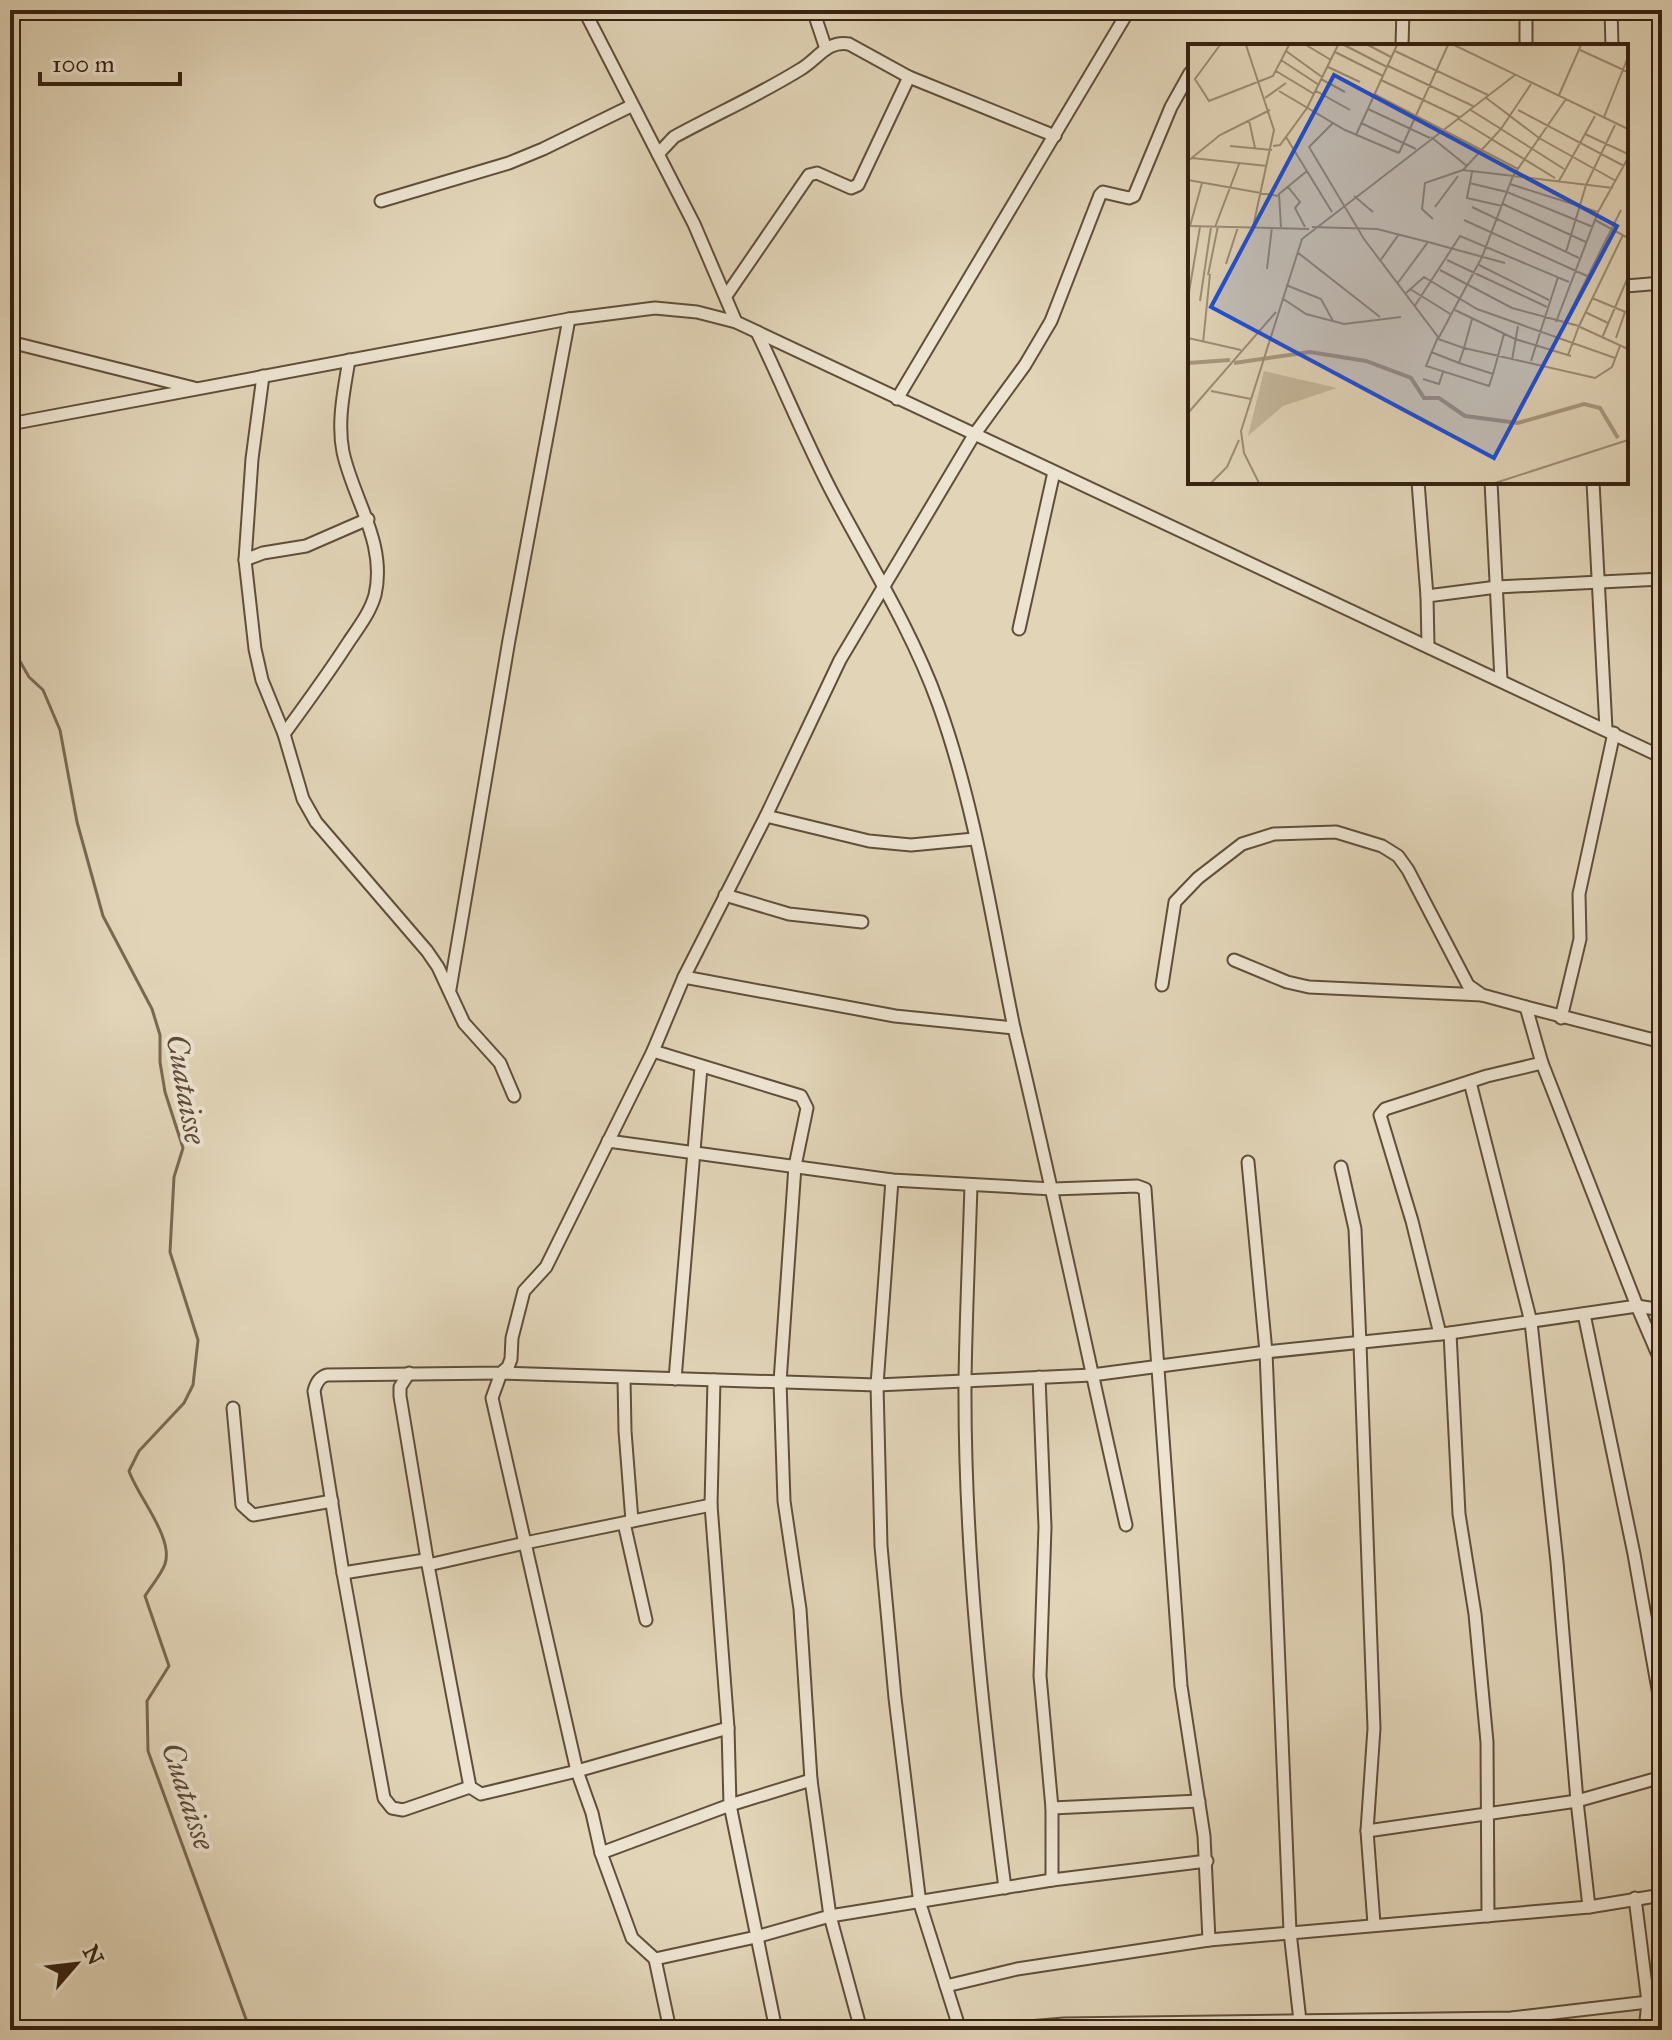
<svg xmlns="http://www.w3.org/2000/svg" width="1672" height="2040" font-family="'IM FELL Great Primer',serif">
	<rect width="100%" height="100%" fill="#e1d4b7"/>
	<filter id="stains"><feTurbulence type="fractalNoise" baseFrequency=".0025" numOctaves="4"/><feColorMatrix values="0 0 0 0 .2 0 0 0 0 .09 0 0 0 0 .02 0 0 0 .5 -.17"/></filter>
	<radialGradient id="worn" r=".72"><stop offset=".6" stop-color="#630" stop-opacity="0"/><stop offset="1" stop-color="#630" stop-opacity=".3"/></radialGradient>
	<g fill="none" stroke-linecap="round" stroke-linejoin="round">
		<!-- stream -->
		<path stroke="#7a6853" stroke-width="3" d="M 10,644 L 29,677 L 43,690 L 60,730 L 77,822 L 103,916 L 152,1009 L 160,1035 L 160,1062 L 165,1092 L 183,1148 L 174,1177 L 170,1252 L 198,1340 L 193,1385 L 184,1403 L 139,1451 L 129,1471 C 138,1497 174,1538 165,1564 C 161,1575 151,1586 145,1596 L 169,1666 L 147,1701 L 148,1751 L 250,2030"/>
		<defs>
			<g id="minor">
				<polyline points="584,10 694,224 736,322"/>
				<polyline points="813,10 826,49"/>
				<polyline points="1611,10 1612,46"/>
				<polyline points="1402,46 1403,10"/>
				<polyline points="1526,46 1526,10"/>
				<path d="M 658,154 L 674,137 C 716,114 761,94 801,69 C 818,59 827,40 849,44 L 909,77 L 1055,136"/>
				<polyline points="381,201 509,163 543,149 631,106"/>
				<polyline points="1626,286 1662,283"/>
				<polyline points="726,296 809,175 817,173 851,188 858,185 909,77"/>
				<path d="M 757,332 C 783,386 806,443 834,496 C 870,564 912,631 938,703 C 975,805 992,921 1014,1028"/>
				<polyline points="10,342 194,388"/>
				<polyline points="263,376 252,459 245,560 255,649 262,680 284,734 303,799 316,822 427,951 438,967 464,1023 500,1063 514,1096"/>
				<polyline points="897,399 1129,10"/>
				<polyline points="10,424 569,319 655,308 697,312 736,322 1662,757"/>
				<polyline points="1418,482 1427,596"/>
				<polyline points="1491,482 1501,680"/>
				<polyline points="1593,482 1606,729"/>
				<polyline points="245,560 263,553 306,546 368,519"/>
				<polyline points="1019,629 1054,472"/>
				<polyline points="1428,646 1427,596 1497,587 1662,579"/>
				<path d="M 284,734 C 306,704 328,674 348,643 C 358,628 370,613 375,595 C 387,543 353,499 343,452 C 337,422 344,390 349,360"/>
				<polyline points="766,816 869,841 911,845 974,839"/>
				<polyline points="725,895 789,914 862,922"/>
				<polyline points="1234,960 1287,982 1309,987 1482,995"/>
				<path d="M 684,977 L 895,1016 L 1014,1028 C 1054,1193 1088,1359 1126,1525"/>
				<polyline points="1162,985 1175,902 1198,878 1242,844 1274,834 1336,832 1382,846 1398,856 1408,870 1468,985 1482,995 1526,1007"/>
				<polyline points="450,989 509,640 569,319"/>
				<polyline points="1561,1018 1580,939 1579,894 1614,733"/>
				<polyline points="1662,1042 1526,1007 1542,1063 1637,1306 1662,1364"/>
				<polyline points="653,1051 801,1096 807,1108 795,1166 780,1382 784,1501 800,1609 811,1780 830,1916 861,2030"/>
				<polyline points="1470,1082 1531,1322 1557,1562 1577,1801 1589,1907"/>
				<polyline points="608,1141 892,1180 1053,1189 1137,1186 1145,1189 1181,1686 1204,1836 1209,1940"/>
				<polyline points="1248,1162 1266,1352 1290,1932 1300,2021"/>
				<polyline points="1341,1167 1355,1229 1360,1344 1374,1728 1367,1831 1374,1924"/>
				<polyline points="892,1180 877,1385 881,1546 895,1698 920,1904 960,2030"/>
				<path d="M 971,1185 C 969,1250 966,1315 965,1380 C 964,1550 983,1720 1005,1888"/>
				<polyline points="1584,1314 1634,1554 1662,1712"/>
				<polyline points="1450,1333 1459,1514 1475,1614 1487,1742 1488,1916"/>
				<polyline points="1440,1334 1412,1221 1380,1115 1385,1109 1487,1076 1542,1063"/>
				<polyline points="409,1373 400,1387 400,1396 428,1565"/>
				<polyline points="1039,1377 1045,1527 1040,1676 1052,1808 1052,1880"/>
				<polyline points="624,1378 625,1431 632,1521"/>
				<polyline points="675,1379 701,1067"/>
				<polyline points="714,1380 711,1505 728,1728 730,1805 776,2030"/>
				<polyline points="233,1408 242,1505 253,1515 332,1501"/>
				<polyline points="624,1523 646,1620"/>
				<polyline points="343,1573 425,1560"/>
				<polyline points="728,1728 577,1771 481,1794 470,1787 428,1565 525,1543 492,1398 501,1373 877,1385 1092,1375 1266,1352 1450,1333 1637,1306 1662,1310"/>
				<path d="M 470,1787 L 403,1810 L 392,1808 L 384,1798 L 343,1573 L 314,1391 C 316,1383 319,1377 327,1375 L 501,1373 L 508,1367 L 511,1359 L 512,1338 L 524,1291 L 546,1267 L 653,1051 L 684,977 L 766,816 L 840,660 L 974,435 L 1025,365 L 1051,321 L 1100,195 L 1103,192 L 1129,198 L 1134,196 L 1171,107 L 1190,73"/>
				<polyline points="1052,1808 1199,1801"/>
				<polyline points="1367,1831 1577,1801 1662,1777"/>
				<polyline points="601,1853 730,1805 811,1780"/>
				<polyline points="1635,1898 1648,2002 1645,2030"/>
				<polyline points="655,1959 756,1937 830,1916 1052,1880 1207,1861"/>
				<polyline points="946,1986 1017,1969 1209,1940 1589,1907 1662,1895"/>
				<polyline points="670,2030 655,1959 632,1938 601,1853 592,1813 577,1771 525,1543 711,1505"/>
				<polyline points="992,2030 1064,2024 1511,2018 1648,2002 1662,2003"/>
			</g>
		</defs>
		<!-- minor casing -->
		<use href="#minor" stroke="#614e3a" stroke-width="15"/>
		<!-- minor -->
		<use href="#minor" stroke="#ece3d0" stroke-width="11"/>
	</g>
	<g text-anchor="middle" stroke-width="8" stroke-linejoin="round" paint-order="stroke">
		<!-- water labels -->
		<g font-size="30" font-style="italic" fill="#5e4a38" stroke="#ece3d0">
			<text transform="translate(186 1089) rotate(80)" y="10">Cuataisse</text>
			<text transform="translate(188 1796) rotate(72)" y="10">Cuataisse</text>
		</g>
	</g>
	<!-- overview -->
	<g transform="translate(1188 44)">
		<rect width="440" height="440" fill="#e1d4b7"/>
		<path d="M 76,327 L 149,344 L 95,362 L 60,392 Z" fill="#c4b69b"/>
		<path fill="none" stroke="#a7977f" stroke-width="4" d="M 0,319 L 42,316M 46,319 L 122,308 L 178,317 L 223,334 L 236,354 L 251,354 L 277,372 L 330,379 L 396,360 L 412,364 L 430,394"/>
		<path fill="none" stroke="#9d8c75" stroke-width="2" d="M 32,1 L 7,35 L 21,57 L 85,32 L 101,1M 58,1 L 86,86 L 65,183M 118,1 L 143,16M 156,1 L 199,23M 180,1 L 203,13M 266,1 L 440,85M 392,6 L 440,28M 98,7 L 134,33M 207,7 L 300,51M 147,8 L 195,32M 93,16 L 131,41M 200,22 L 285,62M 140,23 L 172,38M 88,27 L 126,50M 133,35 L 157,48M 193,36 L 271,73M 343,40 L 313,85 L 376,125M 91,47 L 157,86 L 211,109M 128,47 L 162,66M 186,50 L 330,125M 371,51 L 393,1M 297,53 L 351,94 L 428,137M 77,54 L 98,39M 180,65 L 242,94M 281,65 L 313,85 L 275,126 L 425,144M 330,66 L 436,122M 416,73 L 440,13M 269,74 L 367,134M 61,76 L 67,104M 145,79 L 121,103 L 176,195 L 250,293 L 238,322 L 301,342 L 305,330M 173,79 L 228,105M 397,90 L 440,110M 168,91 L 209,1M 98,93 L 144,168M 243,93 L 279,122M 42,102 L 84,106M 85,102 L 92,101 L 119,64 L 150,1M 211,109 L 260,1M 4,114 L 79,122M 0,117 L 32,91 L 82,66M 284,128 L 279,154 L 314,162M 0,136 L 90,152M 371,137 L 407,72M 281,139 L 319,148 L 405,183M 322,140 L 410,168M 100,143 L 112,158 L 107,164 L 117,183M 166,152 L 185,168M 315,160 L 398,198M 247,163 L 270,132M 284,163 L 391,214M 245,175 L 234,165 L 237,139 L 275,126M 276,176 L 399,232M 407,176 L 440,194M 0,182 L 121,185M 2,182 L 14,139M 27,183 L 51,120M 93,183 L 91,150 L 119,127M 124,183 L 189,185 L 240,198M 109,208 L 192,273M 378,208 L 398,141 L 427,81M 259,216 L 359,263M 192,217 L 211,190M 38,220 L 50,183M 291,221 L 361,256M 79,225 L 84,183M 252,226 L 324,264 L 391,282 L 435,191M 20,231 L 30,182M 209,240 L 240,198 L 317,219M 98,241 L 133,255 L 145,277M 222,245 L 264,271M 217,250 L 236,233 L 289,265 L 427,314M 0,254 L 12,183M 94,254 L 118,270 L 156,280 L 213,273M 404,254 L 440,269M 12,257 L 23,183M 226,263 L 272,192 L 381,238M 267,266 L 327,295 L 383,312M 397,268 L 420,279M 284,275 L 276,304 L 407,334 L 424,323 L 432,302M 368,278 L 410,168 L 440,114M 376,280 L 433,166M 392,283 L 440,305M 316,290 L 305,330 L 271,319 L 276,304 L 250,295 L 294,213 L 325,132 L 378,55M 0,294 L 53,306M 414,294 L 440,233M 428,294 L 437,268M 15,299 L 22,230M 243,308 L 271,319M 380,311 L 391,282M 324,316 L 330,282M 343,317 L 370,233M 235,335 L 251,340 L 255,328M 23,347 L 63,355M 0,369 L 88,268M 23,439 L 39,423 L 51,396M 71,439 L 56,409 L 53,387 L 114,195 L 327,31M 307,439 L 440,396"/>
		<path fill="#1d4ed8" fill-opacity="0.15" stroke="#1d4ed8" stroke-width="4" d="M 146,31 L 429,182 L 306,414 L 23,263 Z"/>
		<rect width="440" height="440" fill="none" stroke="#362111" stroke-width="4"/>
	</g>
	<!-- margin -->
	<rect width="1672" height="2040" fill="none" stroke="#e1d4b7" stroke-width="40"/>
	<rect x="12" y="12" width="1648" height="2016" fill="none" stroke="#362111" stroke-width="4"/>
	<rect x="20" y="20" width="1632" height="2000" fill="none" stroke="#362111" stroke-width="2"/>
	<!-- north arrow -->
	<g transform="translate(76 1964) rotate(62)" stroke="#ece3d0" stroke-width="6" paint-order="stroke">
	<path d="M0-6L14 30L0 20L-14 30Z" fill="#362111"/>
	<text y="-12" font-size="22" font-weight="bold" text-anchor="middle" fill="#362111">N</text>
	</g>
	<!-- scale -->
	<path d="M40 72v12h140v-12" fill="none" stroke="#362111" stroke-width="4"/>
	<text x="52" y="72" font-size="24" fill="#362111" stroke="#ece3d0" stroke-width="6" paint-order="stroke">100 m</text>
	<rect width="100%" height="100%" filter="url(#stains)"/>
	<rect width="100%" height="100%" fill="url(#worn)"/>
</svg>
